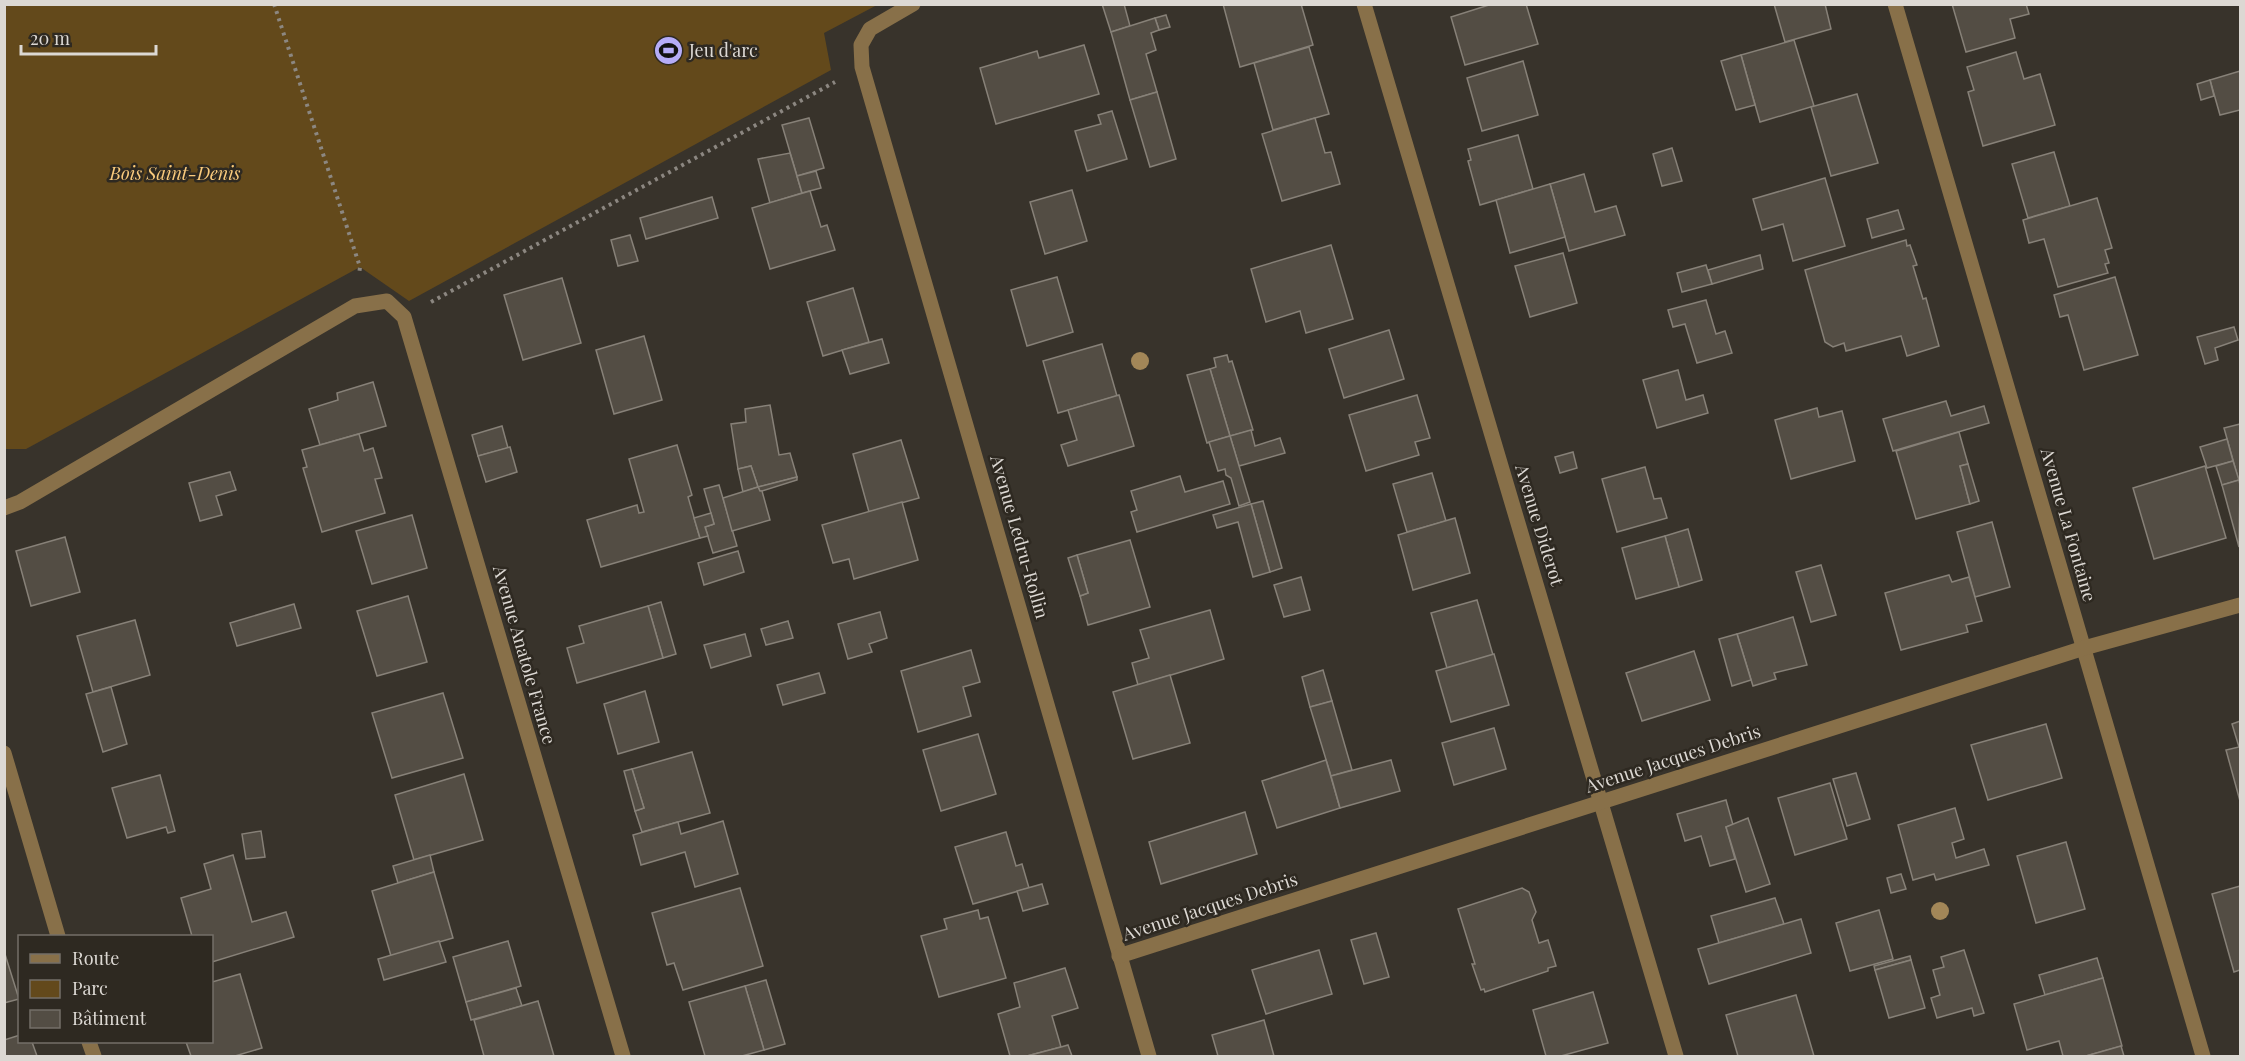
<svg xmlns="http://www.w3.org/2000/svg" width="2245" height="1061" font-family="'Playfair Display',serif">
	<rect width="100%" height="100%" fill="#38332b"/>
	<!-- green -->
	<polygon fill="#63491b" points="5,4 877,4 877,5 824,33 831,70 409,301 360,267 26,449 5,449"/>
	<!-- building -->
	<g fill="#534d44" stroke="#878178" stroke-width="1.5">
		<polygon points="1102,4 1124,4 1130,26 1111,32"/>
		<polygon points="1223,4 1301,4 1313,45 1240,67"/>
		<polygon points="1492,4 1526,4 1538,44 1465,65 1451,17"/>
		<polygon points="1774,4 1825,4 1831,29 1785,42"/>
		<polygon points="1952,4 2026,4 2029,14 2010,19 2015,38 1966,52"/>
		<polygon points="1166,15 1170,27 1159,30 1155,18"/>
		<polygon points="1155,18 1159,30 1151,33 1156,50 1146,54 1157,92 1130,100 1111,32"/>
		<polygon points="1794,40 1814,106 1760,122 1741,55"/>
		<polygon points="1084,45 1099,94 996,124 980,68 1037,51 1039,58"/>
		<polygon points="1309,47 1329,114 1273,130 1254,63"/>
		<polygon points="2016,52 2024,79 2040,74 2055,125 1983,146 1968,92 1974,90 1967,67"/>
		<polygon points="1741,55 1755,105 1736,110 1721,61"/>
		<polygon points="1523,61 1538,115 1482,131 1467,78"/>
		<polygon points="2240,71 2240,110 2220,115 2210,80"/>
		<polygon points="2210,80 2214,96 2201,100 2197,84"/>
		<polygon points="1157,92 1176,159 1150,167 1130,100"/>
		<polygon points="1857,94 1878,163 1831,176 1811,107"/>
		<polygon points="1112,111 1127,159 1087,171 1075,131 1101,124 1098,115"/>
		<polygon points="809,118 824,168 797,176 782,125"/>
		<polygon points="1315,118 1325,153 1331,152 1340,184 1282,201 1262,134"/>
		<polygon points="1518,135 1533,189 1480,205 1468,161 1471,160 1468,149"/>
		<polygon points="1672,148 1682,181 1662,186 1653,154"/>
		<polygon points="2054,152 2070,206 2028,218 2012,164"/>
		<polygon points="790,153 802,193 770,203 758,159"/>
		<polygon points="816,171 821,188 802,193 797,176"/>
		<polygon points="1584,174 1595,212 1616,206 1625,235 1569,251 1550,184"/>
		<polygon points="1825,178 1845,246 1793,261 1783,224 1762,230 1753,199"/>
		<polygon points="1550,184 1565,237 1510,253 1496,200"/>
		<polygon points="1072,190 1087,241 1045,254 1030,202"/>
		<polygon points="810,191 821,227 827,225 835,250 770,269 752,208"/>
		<polygon points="712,197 718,218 646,239 640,218"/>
		<polygon points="2097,198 2112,248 2105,250 2109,263 2105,264 2108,273 2058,287 2044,239 2029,243 2023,220"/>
		<polygon points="1898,210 1904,229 1872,238 1867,219"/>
		<polygon points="630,235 638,261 618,266 611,240"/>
		<polygon points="1906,240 1907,246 1910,245 1917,265 1913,266 1923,299 1926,298 1939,346 1907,356 1901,336 1846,351 1844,343 1833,347 1825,342 1805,270"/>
		<polygon points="1331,245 1353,319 1306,333 1300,311 1266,322 1251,269"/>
		<polygon points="1563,253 1577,303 1530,317 1515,266"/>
		<polygon points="1760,255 1763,269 1712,284 1708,270"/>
		<polygon points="1706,265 1712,284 1682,292 1677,273"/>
		<polygon points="1057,277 1073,332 1027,346 1011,290"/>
		<polygon points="2115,277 2138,355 2084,370 2068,315 2060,317 2054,295"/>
		<polygon points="562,278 581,343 523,360 504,295"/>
		<polygon points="853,288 869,342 823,356 807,302"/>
		<polygon points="1706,300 1716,334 1725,331 1732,353 1697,363 1685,324 1673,327 1668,310"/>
		<polygon points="2234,327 2238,340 2215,348 2218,360 2205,364 2197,337"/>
		<polygon points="1389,330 1404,379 1344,398 1329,349"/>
		<polygon points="644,336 662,400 614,414 596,350"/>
		<polygon points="882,339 889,363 850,374 842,350"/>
		<polygon points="1102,344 1117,396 1058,413 1043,361"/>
		<polygon points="1227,355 1229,362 1232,361 1253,430 1230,436 1210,369 1216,367 1214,358"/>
		<polygon points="1210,369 1230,436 1207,443 1187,375"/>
		<polygon points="1678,370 1686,400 1703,395 1708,413 1657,428 1643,380"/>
		<polygon points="373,382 386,426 320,445 309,409 338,400 337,393"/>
		<polygon points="1119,395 1134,446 1068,466 1061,445 1077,440 1068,410"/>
		<polygon points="1417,395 1430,438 1415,442 1419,455 1366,471 1349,415"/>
		<polygon points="1946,401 1951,416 1984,406 1989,423 1893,451 1883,419"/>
		<polygon points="770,405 779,455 790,453 797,477 758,487 751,466 738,469 731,424 746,422 745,409"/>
		<polygon points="1817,408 1819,417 1842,411 1855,461 1791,479 1775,420"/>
		<polygon points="2240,424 2240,485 2224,428"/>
		<polygon points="502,426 508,448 478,456 472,435"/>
		<polygon points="1251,430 1255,446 1280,438 1285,453 1239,466 1230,436"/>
		<polygon points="1959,432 1968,464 1960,466 1970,504 1916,519 1896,451"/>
		<polygon points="359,434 364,451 373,448 382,478 375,479 385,513 322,532 303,468 307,467 302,450"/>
		<polygon points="1230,436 1250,502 1239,506 1231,478 1226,475 1225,469 1218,471 1209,442"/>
		<polygon points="2227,439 2233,461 2207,468 2200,447"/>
		<polygon points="901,440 919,498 869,512 853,454"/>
		<polygon points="677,445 692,495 688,497 700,538 601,567 587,520 637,505 639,513 644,512 629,459"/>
		<polygon points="510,447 517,472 486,482 478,456"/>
		<polygon points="1573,452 1577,468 1560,473 1555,457"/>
		<polygon points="2233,461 2239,480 2222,485 2216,466"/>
		<polygon points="1968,464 1979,501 1970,504 1960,466"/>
		<polygon points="751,466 758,487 743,492 738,469"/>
		<polygon points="2205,466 2226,538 2154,559 2133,488"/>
		<polygon points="1645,467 1654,499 1661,498 1667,518 1617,532 1602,479"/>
		<polygon points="230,472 236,490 216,496 222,515 200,521 189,483"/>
		<polygon points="1432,473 1446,521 1407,532 1393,484"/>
		<polygon points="1180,476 1185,492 1223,481 1230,504 1137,532 1131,512 1137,510 1131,491"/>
		<polygon points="797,477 797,480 762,491 760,491 758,487"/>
		<polygon points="2239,480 2240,485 2239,547 2222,485"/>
		<polygon points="719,485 737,546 713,553 705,527 714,524 704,489"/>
		<polygon points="758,487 760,491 762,491 770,520 732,531 723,498"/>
		<polygon points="1263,501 1282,568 1270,572 1251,504"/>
		<polygon points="902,502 918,560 854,579 849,559 833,563 822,525"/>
		<polygon points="1251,504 1270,572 1253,577 1238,522 1217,528 1213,515"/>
		<polygon points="711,513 714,524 705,527 708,536 700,538 694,518"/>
		<polygon points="412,515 427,568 372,584 356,531"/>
		<polygon points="1455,518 1470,573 1413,590 1398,535"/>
		<polygon points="1992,522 2010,587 1975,597 1957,532"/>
		<polygon points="1688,529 1702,580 1679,587 1665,536"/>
		<polygon points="1665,536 1679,587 1636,599 1622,548"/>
		<polygon points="65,537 80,592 31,606 16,551"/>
		<polygon points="1130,540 1150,607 1088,625 1080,596 1088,593 1077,555"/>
		<polygon points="738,551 744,572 704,585 698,563"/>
		<polygon points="1077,555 1088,593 1080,596 1068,558"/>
		<polygon points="1821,565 1836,615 1811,622 1796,572"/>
		<polygon points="1949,575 1952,582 1969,577 1982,621 1966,625 1968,632 1901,650 1885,593"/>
		<polygon points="1301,577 1310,610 1284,617 1274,585"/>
		<polygon points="408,596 427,662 377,676 357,611"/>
		<polygon points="1477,600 1493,655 1447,668 1431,613"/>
		<polygon points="661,602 676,654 663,658 648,606"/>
		<polygon points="294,604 301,628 237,646 230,623"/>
		<polygon points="648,606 663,658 577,683 567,648 584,643 579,626"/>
		<polygon points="1210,610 1224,659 1138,685 1132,663 1149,658 1140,630"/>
		<polygon points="880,612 887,638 869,644 872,652 848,659 838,624"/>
		<polygon points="1793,617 1807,665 1774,673 1776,679 1753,686 1737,634"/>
		<polygon points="135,620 150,675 93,692 77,636"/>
		<polygon points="788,621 793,638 766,645 761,629"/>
		<polygon points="745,634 751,656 711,668 704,645"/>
		<polygon points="1737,634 1751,680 1732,686 1719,639"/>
		<polygon points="971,650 980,682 963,687 971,716 918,732 901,671"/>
		<polygon points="1694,651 1710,700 1642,721 1626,673"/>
		<polygon points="1494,654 1509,705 1451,722 1436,671"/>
		<polygon points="1323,670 1332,701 1310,707 1302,677"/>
		<polygon points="819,673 825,693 783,705 777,685"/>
		<polygon points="1170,675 1190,743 1133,759 1113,692"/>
		<polygon points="111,687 127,744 103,752 86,694"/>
		<polygon points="645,691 659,742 618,754 604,704"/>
		<polygon points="443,693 463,758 392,778 372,713"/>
		<polygon points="1332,701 1352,770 1331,776 1310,707"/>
		<polygon points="2240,721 2240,801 2226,750 2239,747 2232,724"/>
		<polygon points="2046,724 2062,778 1988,800 1971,745"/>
		<polygon points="1494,728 1506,769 1454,785 1442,743"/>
		<polygon points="978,734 996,794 941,811 923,750"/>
		<polygon points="692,752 710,813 642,832 635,811 644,808 632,769"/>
		<polygon points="1326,760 1340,808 1277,828 1262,781"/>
		<polygon points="1391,760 1400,791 1340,808 1331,776"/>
		<polygon points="632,769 644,808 635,811 624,771"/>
		<polygon points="1856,773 1870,819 1847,826 1833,779"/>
		<polygon points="464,774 483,840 414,860 395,795"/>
		<polygon points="160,775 175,831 168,833 166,827 127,838 112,788"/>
		<polygon points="1830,783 1847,839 1795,855 1778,798"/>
		<polygon points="1726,800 1733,825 1726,827 1735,859 1710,866 1701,836 1685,841 1677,814"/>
		<polygon points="1955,808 1964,839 1952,843 1956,858 1984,849 1989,865 1936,880 1934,874 1913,880 1898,825"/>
		<polygon points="1245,812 1257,854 1161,884 1149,842"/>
		<polygon points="1748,818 1770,884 1746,892 1726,827"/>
		<polygon points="723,821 738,874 695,887 685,852 641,865 633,835 678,822 681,834"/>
		<polygon points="261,831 265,857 246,859 242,834"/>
		<polygon points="1006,832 1016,866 1022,864 1029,888 973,904 955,847"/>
		<polygon points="2066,842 2085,909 2036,923 2017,856"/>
		<polygon points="233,855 252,922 286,912 294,937 212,962 212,936 192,936 181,898 211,889 204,864"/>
		<polygon points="430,855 434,872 398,883 393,866"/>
		<polygon points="434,872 453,938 391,956 372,891"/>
		<polygon points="1901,874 1906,889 1891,893 1887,878"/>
		<polygon points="1042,884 1048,904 1023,911 1017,891"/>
		<polygon points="2240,886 2240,970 2234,972 2212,894"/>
		<polygon points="740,888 763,966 683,990 674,963 667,965 652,913"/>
		<polygon points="1522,888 1529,892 1536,912 1532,920 1539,943 1548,940 1556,966 1548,968 1548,971 1485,992 1484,989 1481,990 1472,964 1475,964 1458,909"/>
		<polygon points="1775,898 1784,924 1719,943 1711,916"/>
		<polygon points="978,910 980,919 988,917 1006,978 939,997 921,936 947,929 944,919"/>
		<polygon points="1879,910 1893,959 1850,971 1836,923"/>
		<polygon points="1801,919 1811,953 1709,984 1698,949"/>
		<polygon points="1376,933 1389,977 1364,984 1351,940"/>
		<polygon points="439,941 446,962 384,980 378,959"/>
		<polygon points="508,941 521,986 466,1002 453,957"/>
		<polygon points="1319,950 1332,994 1266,1014 1252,970"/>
		<polygon points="1964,950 1984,1013 1974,1016 1972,1008 1937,1018 1931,998 1940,995 1933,970 1944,967 1941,957"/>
		<polygon points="4,951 19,999 4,1003"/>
		<polygon points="1910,956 1911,960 1875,970 1874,966"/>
		<polygon points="2097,958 2103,978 2045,995 2039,975"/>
		<polygon points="1911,960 1925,1008 1889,1018 1875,970"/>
		<polygon points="1065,968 1078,1008 1052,1016 1061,1047 1027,1056 1010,1056 998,1014 1020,1007 1014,983"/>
		<polygon points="240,974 262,1048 235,1056 191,1056 186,1042 212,1042 212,982"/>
		<polygon points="2103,978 2122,1046 2086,1056 2063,1056 2059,1041 2027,1050 2014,1004"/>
		<polygon points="766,980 785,1044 764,1050 745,986"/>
		<polygon points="745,986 764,1050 742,1056 705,1056 689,1002"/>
		<polygon points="516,988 522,1006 471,1020 466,1002"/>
		<polygon points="1593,992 1608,1043 1561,1056 1546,1056 1533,1010"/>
		<polygon points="1796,995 1814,1056 1738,1056 1726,1015"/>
		<polygon points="538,1001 554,1056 484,1056 474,1020"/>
		<polygon points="1264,1020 1274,1056 1218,1056 1212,1035"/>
		<polygon points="20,1035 20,1042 32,1042 37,1056 4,1056 4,1040"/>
		<polygon points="1068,1045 1072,1056 1027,1056 1061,1047"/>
		<polygon points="2121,1046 2124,1056 2086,1056"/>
	</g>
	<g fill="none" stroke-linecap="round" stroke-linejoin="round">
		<!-- path -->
		<g stroke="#8c8781" stroke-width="4" stroke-dasharray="3 4.5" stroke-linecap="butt">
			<polyline points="274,4 360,267 359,275"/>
			<polyline points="431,302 835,82"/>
		</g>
		<!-- minor -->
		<g stroke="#887049" stroke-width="15">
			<polyline points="913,4 870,29 861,45 862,67 1149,1056"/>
			<polyline points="1364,4 1676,1056"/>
			<polyline points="1895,4 2203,1056"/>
			<polyline points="4,508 20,502 355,306 387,301 404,317 623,1056"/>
			<polyline points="4,753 58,936"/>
			<polyline points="1119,956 2084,648 2240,605"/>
			<polyline points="89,1042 94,1056"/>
		</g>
	</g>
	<!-- trees -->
	<g fill="#a38758">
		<circle cx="1140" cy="361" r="9"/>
		<circle cx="1940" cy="911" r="9"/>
	</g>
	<!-- icons -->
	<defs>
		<symbol id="stadium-disc" viewBox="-11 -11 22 22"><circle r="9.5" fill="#b5acf8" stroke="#2e2921"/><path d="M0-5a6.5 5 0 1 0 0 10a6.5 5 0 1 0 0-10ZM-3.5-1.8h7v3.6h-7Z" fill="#111"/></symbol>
	</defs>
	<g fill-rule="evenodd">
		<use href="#stadium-disc" x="652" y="34" width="33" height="33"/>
	</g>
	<g text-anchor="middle" stroke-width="5" stroke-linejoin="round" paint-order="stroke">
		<!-- poi labels -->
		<g font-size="18" fill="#dcd8d3" stroke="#2e2921" text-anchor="start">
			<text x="689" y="57">Jeu d'arc</text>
		</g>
		<!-- park labels -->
		<g font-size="18" font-style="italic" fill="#facb7d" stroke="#2e2921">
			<text x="175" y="180">Bois Saint-Denis</text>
		</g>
		<!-- street labels -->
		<g font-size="18" fill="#dcd8d3" stroke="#2e2921">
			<text transform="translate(1539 525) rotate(73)" y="6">Avenue Diderot</text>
			<text transform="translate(2068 525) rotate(74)" y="6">Avenue La Fontaine</text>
			<text transform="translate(1019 537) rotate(74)" y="6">Avenue Ledru-Rollin</text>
			<text transform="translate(524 655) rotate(74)" y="6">Avenue Anatole France</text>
			<text transform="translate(1673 759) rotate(-18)" y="6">Avenue Jacques Debris</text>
			<text transform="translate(1210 907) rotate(-18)" y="6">Avenue Jacques Debris</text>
		</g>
	</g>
	<!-- border -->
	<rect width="2245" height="1061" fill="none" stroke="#dcd8d3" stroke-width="12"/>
	<!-- legend -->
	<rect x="18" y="935" width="195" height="108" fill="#2e2921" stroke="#746f68" stroke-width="1.5"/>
	<rect x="30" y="954" width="30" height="9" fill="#887049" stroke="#746f68" stroke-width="1.5"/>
	<text x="72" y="965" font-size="18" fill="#dcd8d3">Route</text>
	<rect x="30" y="980" width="30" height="18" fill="#63491b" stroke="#746f68" stroke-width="1.5"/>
	<text x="72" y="995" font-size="18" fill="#dcd8d3">Parc</text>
	<rect x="30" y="1010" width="30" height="18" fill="#534d44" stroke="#746f68" stroke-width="1.5"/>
	<text x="72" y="1025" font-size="18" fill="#dcd8d3">Bâtiment</text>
	<!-- scale -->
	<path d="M21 45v9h135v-9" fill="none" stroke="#dcd8d3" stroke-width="3"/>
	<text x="30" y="45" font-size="18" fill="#dcd8d3" stroke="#2e2921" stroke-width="4.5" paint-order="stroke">20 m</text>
</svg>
